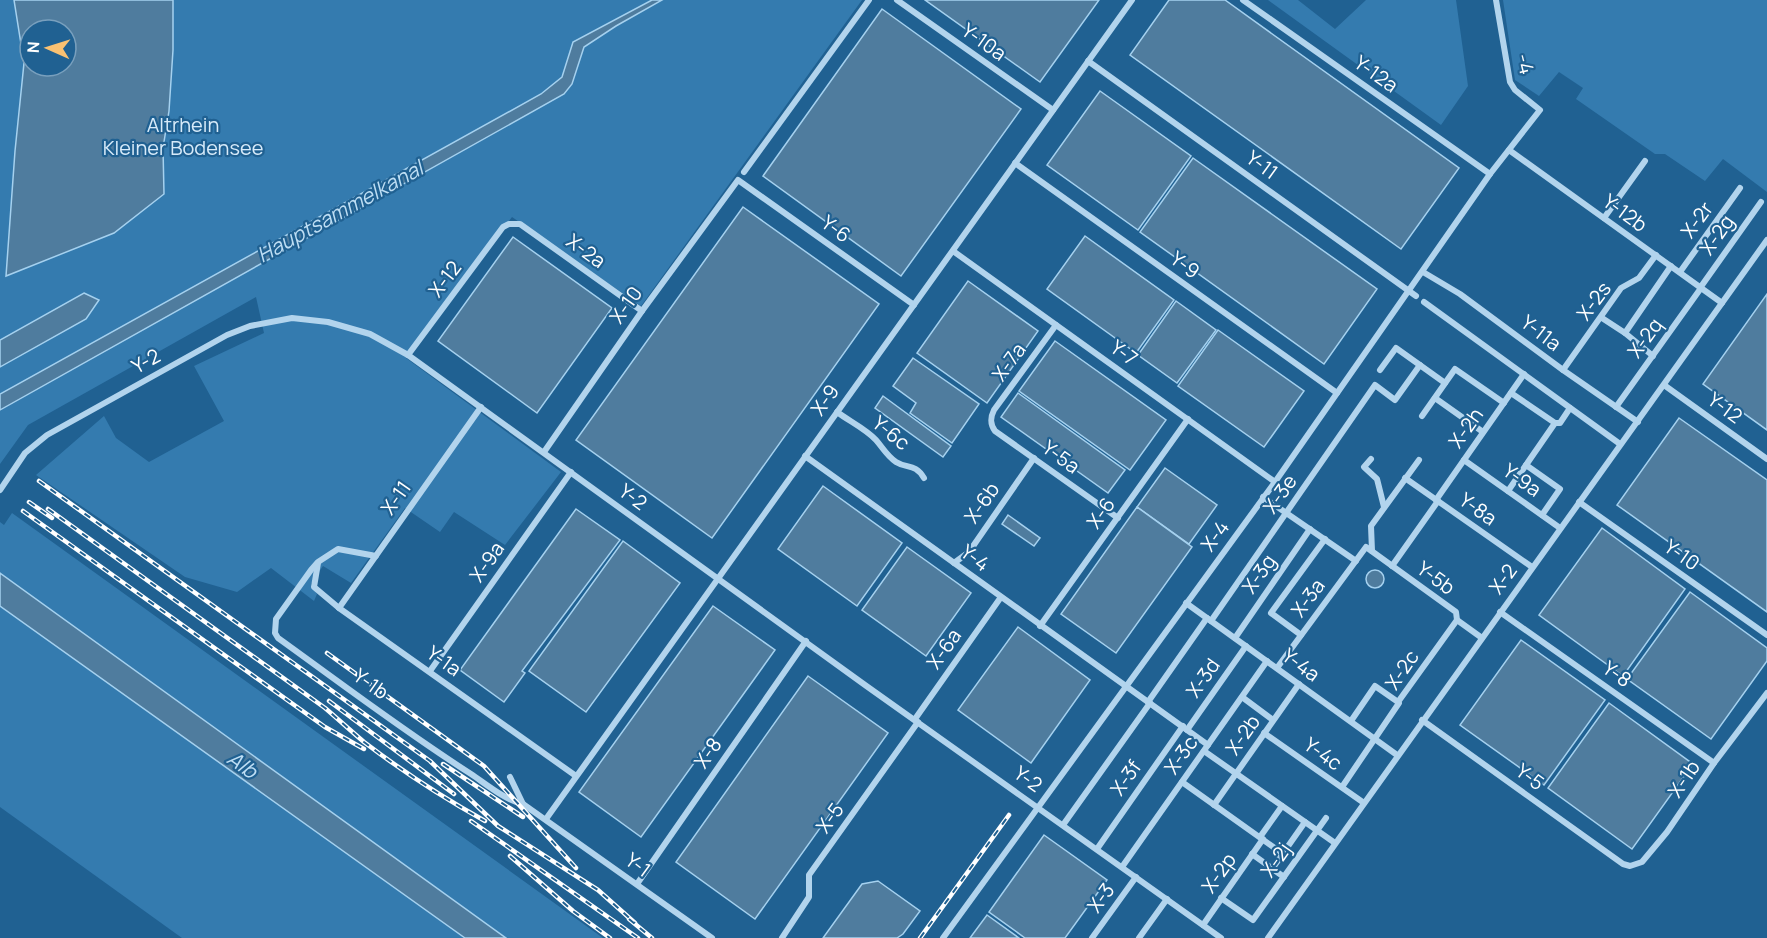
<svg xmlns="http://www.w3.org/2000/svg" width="1767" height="938" font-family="Manrope,sans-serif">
	<rect width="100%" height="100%" fill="#206192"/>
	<!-- green -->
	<g fill="#347baf" fill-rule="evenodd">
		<path d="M 0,0 L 652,0 L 570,53 L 565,71 L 554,88 L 0,394 ZM 30,30 L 66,30 L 66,66 L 30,66 Z"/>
		<polygon points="662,0 862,0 641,306 512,217 406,358 561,472 505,545 454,512 440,532 405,508 351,583 323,566 311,584 317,594 314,601 271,568 237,592 185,577 36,475 104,416 116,438 149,462 224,421 194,366 264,333 256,297 28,425 0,464 0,410 564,94 584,47 616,26"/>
		<polygon points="1268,0 1298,0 1335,29 1366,0 1456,0 1468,86 1441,125"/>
		<polygon points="1503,0 1767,0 1767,192 1723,159 1705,181 1665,154 1655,154 1576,99 1583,88 1559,72 1539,96 1515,80"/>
		<polygon points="12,513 603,938 506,938 0,573 0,522 4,525"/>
		<polygon points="0,606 465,938 182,938 0,807"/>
	</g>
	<!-- water -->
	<g fill="#4f7c9e" stroke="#a5d1ef" stroke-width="1.5" fill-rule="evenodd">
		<path d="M 14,0 L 173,0 L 173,50 L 169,111 L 163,148 L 164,194 L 114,233 L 6,276 L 15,151 L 24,63 ZM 30,30 L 66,30 L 66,66 L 30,66 Z"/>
		<polygon points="652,0 662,0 616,26 584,47 572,84 564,94 0,410 0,394 541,94 562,77 573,42"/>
		<polygon points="925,0 1099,0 1040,82"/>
		<polygon points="1169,0 1225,0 1459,168 1401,249 1130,55"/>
		<polygon points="882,9 1021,109 901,276 763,176"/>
		<polygon points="1100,91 1191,156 1138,230 1047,165"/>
		<polygon points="1193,158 1377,289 1324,364 1140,232"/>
		<polygon points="743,207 879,304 712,538 576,440"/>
		<polygon points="1085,236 1174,300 1136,353 1047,289"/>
		<polygon points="513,237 612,308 537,413 438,341"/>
		<polygon points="968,281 1038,331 987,403 917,353"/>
		<polygon points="84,293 99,300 86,319 0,367 0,340"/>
		<polygon points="1767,294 1767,430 1703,384"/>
		<polygon points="1176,301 1216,330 1177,383 1138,355"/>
		<polygon points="1218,330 1304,391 1264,447 1178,386"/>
		<polygon points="1055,341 1166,420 1130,470 1019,391"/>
		<polygon points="913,358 979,404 952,443 910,413 916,403 893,386"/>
		<polygon points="1018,393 1125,470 1108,493 1001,417"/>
		<polygon points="883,396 951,446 943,457 875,408"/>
		<polygon points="1679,418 1767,480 1767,612 1617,505"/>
		<polygon points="1165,468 1217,505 1189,544 1137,507"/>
		<polygon points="823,486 902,543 857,606 778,549"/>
		<polygon points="1137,507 1192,547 1116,653 1061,614"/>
		<polygon points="576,509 620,540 522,671 525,673 504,702 460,670"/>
		<polygon points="1008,515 1040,538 1034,546 1002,524"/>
		<polygon points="1602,528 1685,589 1623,676 1539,615"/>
		<polygon points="623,541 680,583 586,712 529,671"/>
		<polygon points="907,547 971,593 926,656 862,610"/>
		<circle cx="1375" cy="579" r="9"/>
		<polygon points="0,573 506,938 465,938 0,606"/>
		<polygon points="1690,592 1767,648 1767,661 1711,739 1627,679"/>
		<polygon points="713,606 775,650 641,837 579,792"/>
		<polygon points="1018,627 1090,680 1031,763 958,710"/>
		<polygon points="1521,640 1605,700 1544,785 1460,725"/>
		<polygon points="808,676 888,733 755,919 676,862"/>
		<polygon points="1609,703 1693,764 1632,849 1548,788"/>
		<polygon points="1044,835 1107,880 1065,938 1025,938 989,912"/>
		<polygon points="878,881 920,911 903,934 897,938 823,938 862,884"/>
		<polygon points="987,915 1019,938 970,938"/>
	</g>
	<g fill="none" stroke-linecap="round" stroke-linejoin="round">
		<!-- minor -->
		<g stroke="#b2d4ed" stroke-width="6">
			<polyline points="897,0 1053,110"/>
			<polyline points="1243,0 1490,174"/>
			<polyline points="1088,61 1416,296"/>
			<polyline points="1509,150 1722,303"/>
			<polyline points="1015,163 1337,393"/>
			<polyline points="744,172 869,0"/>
			<polyline points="1604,218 1645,161"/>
			<polyline points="953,251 1275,482"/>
			<polyline points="1423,272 1460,294 1563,370 1638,422"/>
			<polyline points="1680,272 1740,188"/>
			<polyline points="1700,288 1761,202"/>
			<polyline points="1424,302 1620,444"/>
			<polyline points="1602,318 1625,333 1671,266"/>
			<path d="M 1056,325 L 994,410 C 990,418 990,424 995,431 L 1118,518"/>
			<polyline points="1625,333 1653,356"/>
			<polyline points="408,355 503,227 509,224 520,224 642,311"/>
			<polyline points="1380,370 1396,348 1445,383"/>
			<polyline points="1563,370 1621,288 1639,278 1656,255"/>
			<polyline points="1664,385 1767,459"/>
			<polyline points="1435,398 1483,432"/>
			<polyline points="1616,407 1701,288"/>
			<path d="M 837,412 C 849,421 866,429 876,440 C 883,448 887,456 896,462 C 907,469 915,463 924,478"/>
			<polyline points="1422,416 1455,369 1504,403"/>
			<polyline points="1555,423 1560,423 1570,408"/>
			<polyline points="544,452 642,311 738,180 914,305"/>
			<polyline points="805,456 1208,745"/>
			<polyline points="1371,459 1364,467 1377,479 1384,507"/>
			<polyline points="1464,460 1560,528"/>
			<polyline points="1526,465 1560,489 1542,515"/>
			<polyline points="1405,478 1532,567"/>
			<polyline points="0,490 25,453 47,435 227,335 250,326 292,318 328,322 370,334 408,355 865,685 1221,938"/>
			<polyline points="1508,491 1555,423 1511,393"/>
			<polyline points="1263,497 1356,561"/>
			<polyline points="1436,500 1524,374"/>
			<polyline points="1579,502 1767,635"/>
			<polyline points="1372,551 1371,526 1419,460"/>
			<path d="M 376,556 L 338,549 L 318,562 L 311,570 L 276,619 L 275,633 L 278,638 C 342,684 405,732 471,774 C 486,784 505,800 523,804"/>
			<polyline points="318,563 314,587 339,608 576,776"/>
			<polyline points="954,563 969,552 1034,458"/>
			<polyline points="1392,566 1438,501"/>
			<polyline points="1186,603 1397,755"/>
			<polyline points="339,608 481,407"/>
			<polyline points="1500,612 1714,763"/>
			<polyline points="1211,621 1375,385 1395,400 1420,365"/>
			<polyline points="1040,626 1188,419"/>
			<polyline points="1301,635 1271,613 1325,539"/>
			<polyline points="1235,638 1310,529"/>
			<polyline points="1277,668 1366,547 1456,612 1457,620 1482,638"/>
			<polyline points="430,671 571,472"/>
			<polyline points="1242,697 1273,720"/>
			<polyline points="1148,702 1207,618"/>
			<polyline points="915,719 1001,597"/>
			<polyline points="1422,720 1623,864 1630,866 1642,862 1667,832 1714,763 1767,693"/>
			<polyline points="1351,721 1375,686 1398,702"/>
			<polyline points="1187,730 1246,646"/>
			<polyline points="1264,733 1364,803"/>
			<polyline points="1204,751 1335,843"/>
			<polyline points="510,777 523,804 712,938"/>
			<polyline points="1182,782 1283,854"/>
			<polyline points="1342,787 1399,703 1398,702 1457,620"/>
			<polyline points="1214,805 1299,684"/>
			<polyline points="546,819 1132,0"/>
			<polyline points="1063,825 1150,703"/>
			<polyline points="1260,837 1282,806"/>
			<polyline points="1097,849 1183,726"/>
			<polyline points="1252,854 1284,877"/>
			<polyline points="1122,867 1267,661"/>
			<polyline points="1272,869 1305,822"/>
			<polyline points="637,884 806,641"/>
			<polyline points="1221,898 1253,920 1326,818"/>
			<polyline points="1203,925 1263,839"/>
			<polyline points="782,938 809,897 809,875 918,722"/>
			<polyline points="943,938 1275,482 1490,174 1540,110 1515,90 1510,82 1496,0"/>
			<polyline points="1092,938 1136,877"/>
			<polyline points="1139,938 1167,899"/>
			<polyline points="1268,938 1767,240"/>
		</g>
		<defs>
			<g id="rail">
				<polyline points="39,481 430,761 498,826 598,890 635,923"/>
				<polyline points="29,502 52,518"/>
				<path d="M 48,509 L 325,708 C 338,719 351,731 364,742 C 402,771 442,797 485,821"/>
				<polyline points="23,511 325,727 364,749"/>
				<polyline points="327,653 484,766 576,868"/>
				<polyline points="329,701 454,794"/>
				<polyline points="443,764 523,817"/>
				<polyline points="471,821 638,938"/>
				<polyline points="510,856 573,911 610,938"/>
				<polyline points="629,919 652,938"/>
				<polyline points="920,938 1009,815"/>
			</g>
		</defs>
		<!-- rail casing -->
		<use href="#rail" stroke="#fff" stroke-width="4.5"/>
		<!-- rail -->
		<use href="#rail" stroke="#206192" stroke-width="2" stroke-dasharray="7" stroke-linecap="butt"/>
	</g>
	<g text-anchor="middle" stroke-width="4.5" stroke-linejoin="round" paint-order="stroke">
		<!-- street labels -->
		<g font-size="20" fill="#fff" stroke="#206192">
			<text transform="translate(984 42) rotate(35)" y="7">Y-10a</text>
			<text transform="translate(1525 64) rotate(76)" y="7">-4</text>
			<text transform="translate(1376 74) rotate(35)" y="7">Y-12a</text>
			<text transform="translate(1262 165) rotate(36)" y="7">Y-11</text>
			<text transform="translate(1625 213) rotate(36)" y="7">Y-12b</text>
			<text transform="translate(1697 220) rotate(-54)" y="7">X-2r</text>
			<text transform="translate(836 229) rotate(36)" y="7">Y-6</text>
			<text transform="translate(1717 235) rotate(-55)" y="7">X-2g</text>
			<text transform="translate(586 251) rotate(36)" y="7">X-2a</text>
			<text transform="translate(1185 265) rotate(36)" y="7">Y-9</text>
			<text transform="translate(445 279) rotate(-53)" y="7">X-12</text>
			<text transform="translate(1594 301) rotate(-53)" y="7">X-2s</text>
			<text transform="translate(626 305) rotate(-55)" y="7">X-10</text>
			<text transform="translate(1541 333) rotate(37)" y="7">Y-11a</text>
			<text transform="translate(1645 338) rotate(-54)" y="7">X-2q</text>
			<text transform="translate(1124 353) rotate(36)" y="7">Y-7</text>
			<text transform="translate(146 361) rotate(-29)" y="7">Y-2</text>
			<text transform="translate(1009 362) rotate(-54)" y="7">X-7a</text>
			<text transform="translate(825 400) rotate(-54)" y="7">X-9</text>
			<text transform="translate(1725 408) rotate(36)" y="7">Y-12</text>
			<text transform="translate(1466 428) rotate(-55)" y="7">X-2h</text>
			<text transform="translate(891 433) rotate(39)" y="7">Y-6c</text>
			<text transform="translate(1061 457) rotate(36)" y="7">Y-5a</text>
			<text transform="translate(1522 480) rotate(35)" y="7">Y-9a</text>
			<text transform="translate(1280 494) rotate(-55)" y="7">X-3e</text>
			<text transform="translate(633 497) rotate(36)" y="7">Y-2</text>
			<text transform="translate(396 498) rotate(-55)" y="7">X-11</text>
			<text transform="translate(982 503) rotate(-55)" y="7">X-6b</text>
			<text transform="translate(1478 509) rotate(35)" y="7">Y-8a</text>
			<text transform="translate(1101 513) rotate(-54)" y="7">X-6</text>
			<text transform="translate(1215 536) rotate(-54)" y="7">X-4</text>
			<text transform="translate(1682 555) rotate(35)" y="7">Y-10</text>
			<text transform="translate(975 558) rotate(36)" y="7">Y-4</text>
			<text transform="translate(487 562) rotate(-55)" y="7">X-9a</text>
			<text transform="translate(1259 574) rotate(-55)" y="7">X-3g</text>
			<text transform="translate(1436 578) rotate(36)" y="7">Y-5b</text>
			<text transform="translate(1503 579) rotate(-54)" y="7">X-2</text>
			<text transform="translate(1308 598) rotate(-54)" y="7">X-3a</text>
			<text transform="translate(944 649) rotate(-55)" y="7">X-6a</text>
			<text transform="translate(444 661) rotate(35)" y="7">Y-1a</text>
			<text transform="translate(1301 665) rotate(36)" y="7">Y-4a</text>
			<text transform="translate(1402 670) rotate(-56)" y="7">X-2c</text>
			<text transform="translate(1617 674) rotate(35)" y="7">Y-8</text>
			<text transform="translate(1203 678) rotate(-55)" y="7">X-3d</text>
			<text transform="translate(371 684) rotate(35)" y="7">Y-1b</text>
			<text transform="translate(1243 735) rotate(-55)" y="7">X-2b</text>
			<text transform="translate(708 753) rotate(-55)" y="7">X-8</text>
			<text transform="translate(1323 754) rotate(35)" y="7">Y-4c</text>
			<text transform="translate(1181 755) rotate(-55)" y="7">X-3c</text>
			<text transform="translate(1530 777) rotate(36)" y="7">Y-5</text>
			<text transform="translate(1126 778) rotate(-55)" y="7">X-3f</text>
			<text transform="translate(1028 779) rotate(35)" y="7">Y-2</text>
			<text transform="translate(1684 779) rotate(-56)" y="7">X-1b</text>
			<text transform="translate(830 818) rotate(-54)" y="7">X-5</text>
			<text transform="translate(1276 860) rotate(-55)" y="7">X-2j</text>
			<text transform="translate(638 865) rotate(36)" y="7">Y-1</text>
			<text transform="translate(1219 873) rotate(-55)" y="7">X-2p</text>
			<text transform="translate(1101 898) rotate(-54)" y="7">X-3</text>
		</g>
		<!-- park labels -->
		<g font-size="20" fill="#d7ebfa" stroke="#206192">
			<text x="183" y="132">Altrhein<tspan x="183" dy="23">Kleiner Bodensee</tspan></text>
		</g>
		<!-- water labels -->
		<g font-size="21" font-style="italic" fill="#bedef4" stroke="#206192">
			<text transform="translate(340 212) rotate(-29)" y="7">Hauptsammelkanal</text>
			<text transform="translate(242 765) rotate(36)" y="7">Alb</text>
		</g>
	</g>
	<!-- north arrow -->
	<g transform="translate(48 48) rotate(273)"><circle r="28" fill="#206192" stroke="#79a0be" stroke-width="1.5"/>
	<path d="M0-4.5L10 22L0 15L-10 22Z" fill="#fac172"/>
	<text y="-9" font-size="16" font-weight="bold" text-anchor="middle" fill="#ffffff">N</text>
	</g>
</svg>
